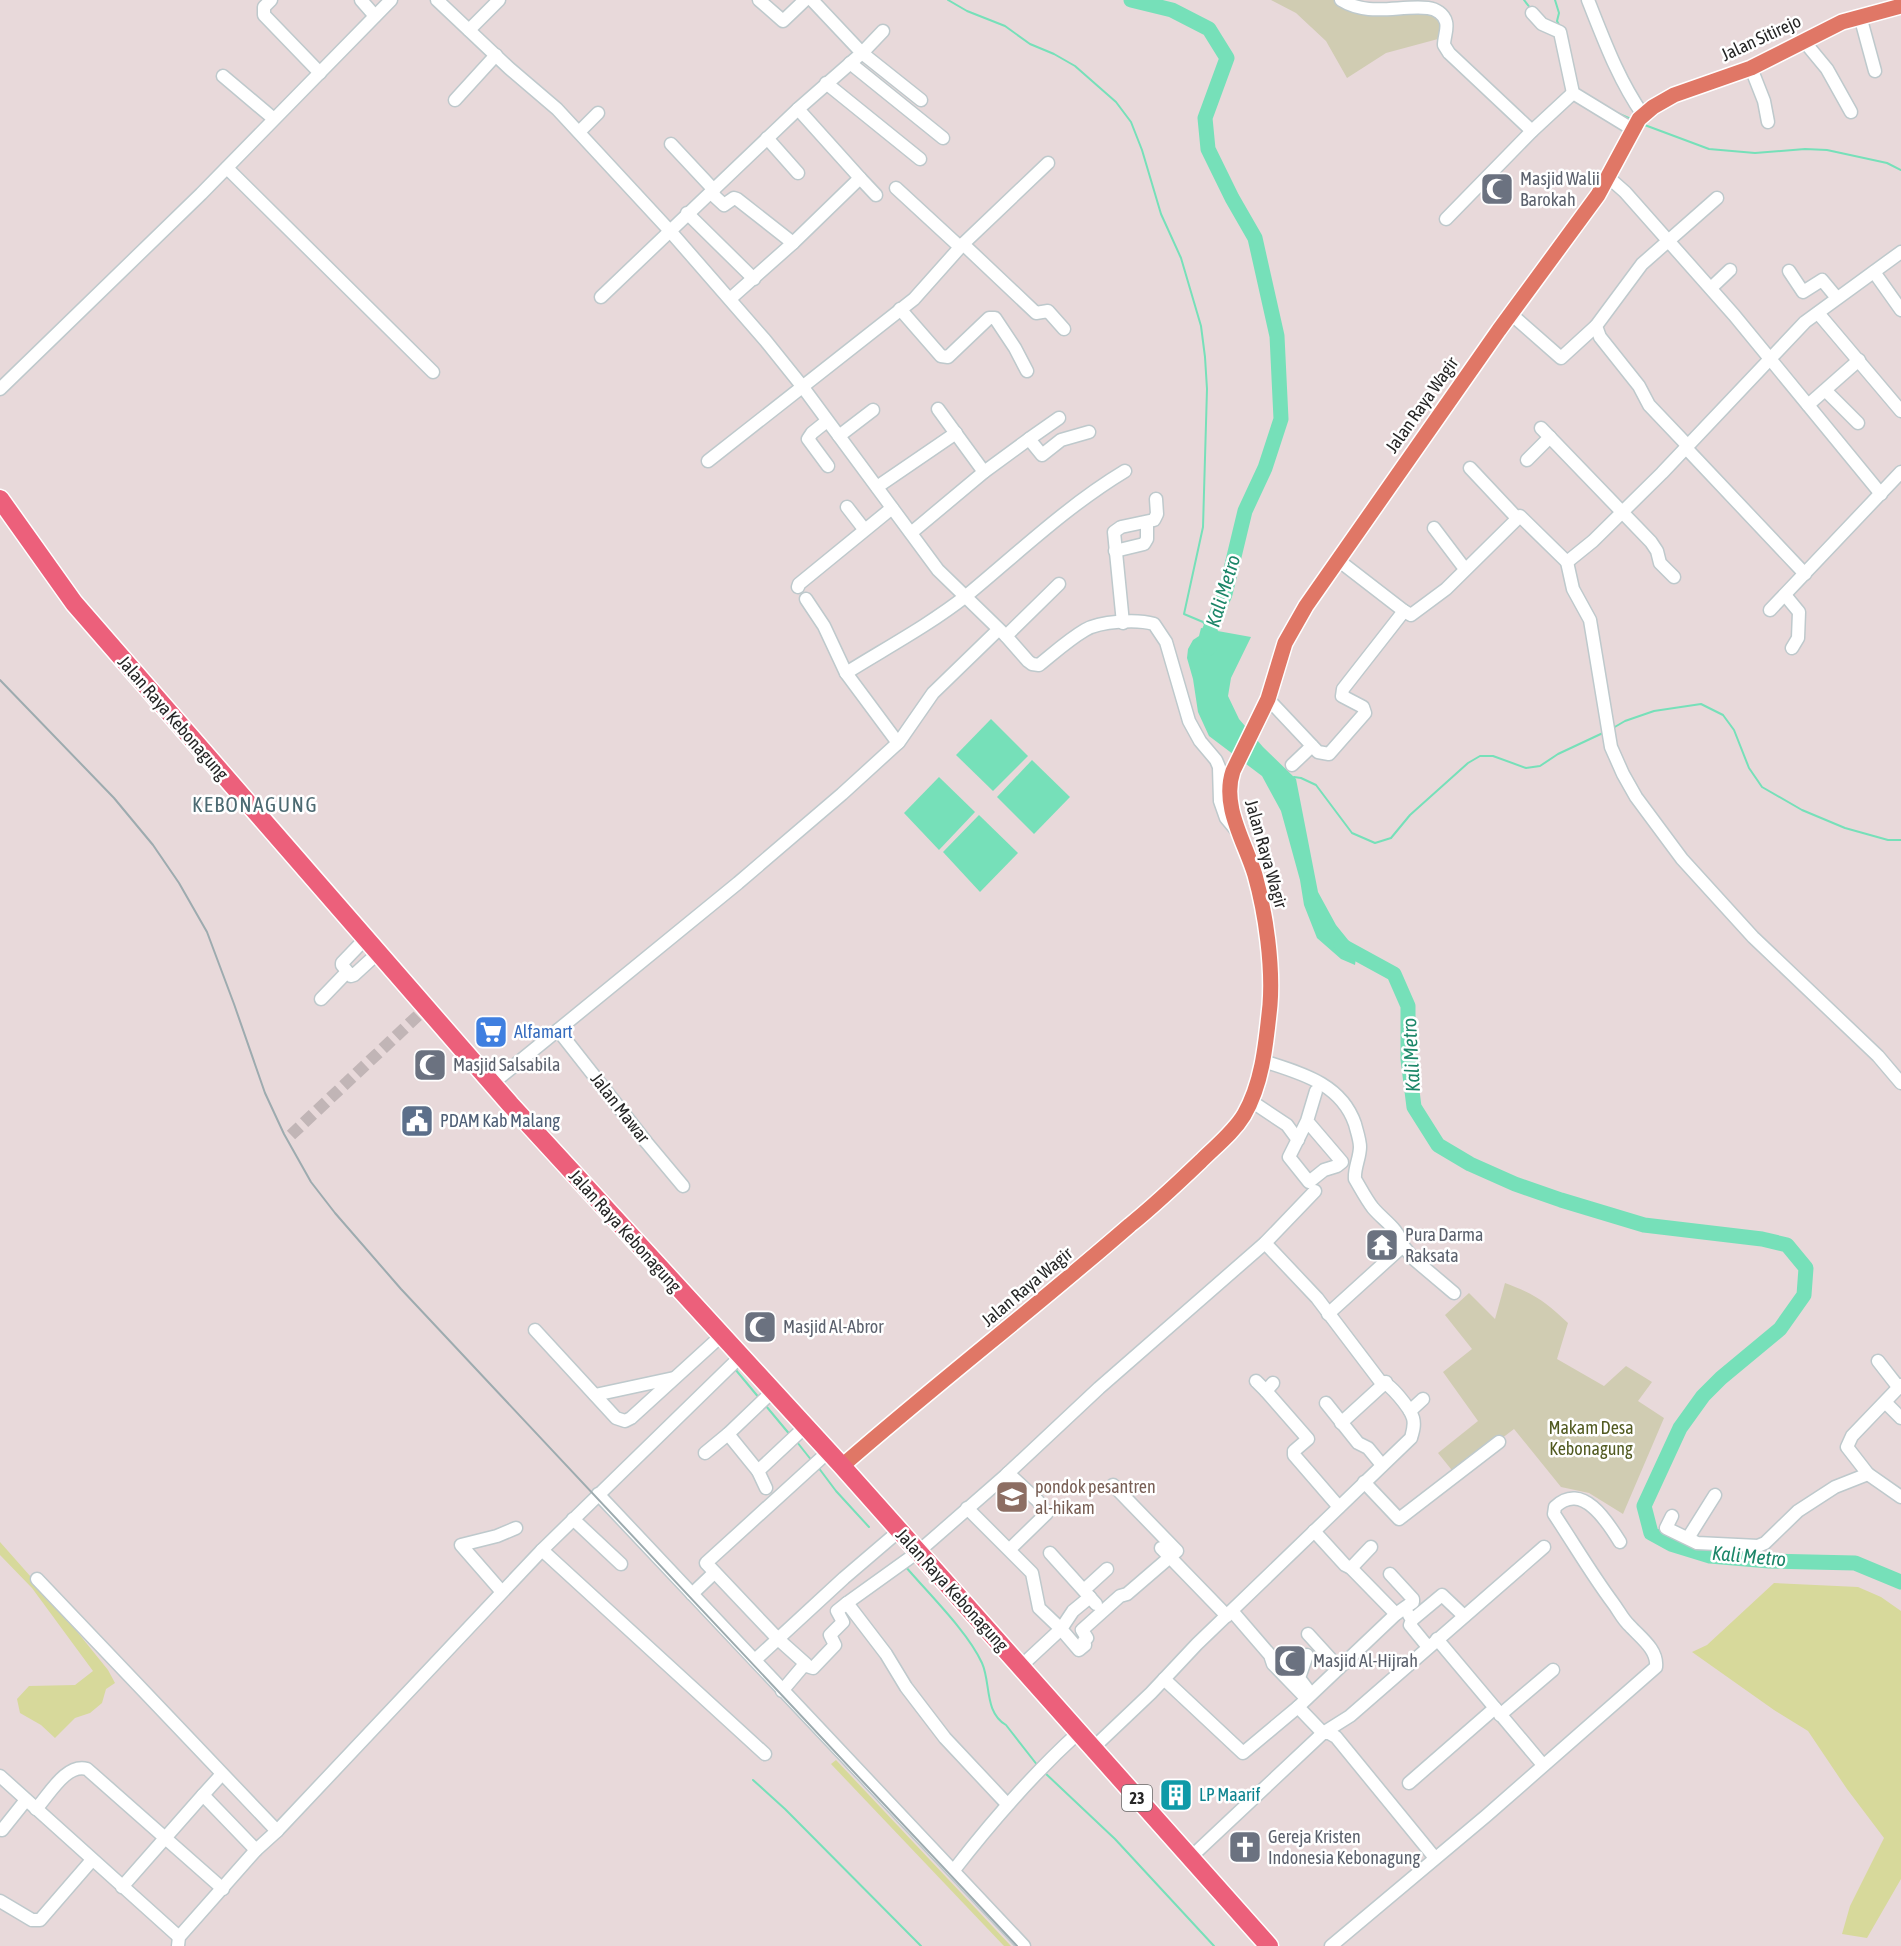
<svg xmlns="http://www.w3.org/2000/svg" width="1901" height="1946" font-family="'Asap Condensed',sans-serif">
	<rect width="100%" height="100%" fill="#e8d9da"/>
	<!-- green -->
	<g fill="#d7d99b">
		<polygon points="0,1542 54,1603 108,1670 115,1683 106,1689 102,1703 90,1713 75,1718 55,1738 41,1725 20,1713 17,1699 29,1686 75,1685 93,1671 32,1588 0,1555"/>
		<polygon points="1774,1583 1858,1587 1881,1597 1901,1611 1901,1879 1867,1938 1842,1934 1850,1906 1884,1838 1847,1789 1808,1731 1774,1710 1692,1652 1707,1645"/>
		<polygon points="836,1760 1011,1946 1004,1946 831,1764"/>
	</g>
	<!-- cemetery -->
	<g fill="#d0ccb2">
		<polygon points="1271,0 1337,0 1430,11 1442,20 1442,35 1438,39 1386,53 1347,78 1326,41 1296,13"/>
		<path d="M 1505,1283 C 1535,1294 1546,1302 1568,1323 L 1557,1359 L 1604,1386 L 1626,1366 L 1652,1382 L 1638,1401 L 1664,1418 L 1623,1514 L 1589,1493 L 1561,1487 L 1514,1429 L 1455,1474 L 1438,1453 L 1478,1421 L 1443,1372 L 1472,1349 L 1445,1315 L 1469,1293 L 1495,1319 Z"/>
	</g>
	<!-- water -->
	<g fill="#76e0b9">
		<polygon points="1201,628 1251,637 1231,678 1228,696 1239,719 1263,747 1296,779 1318,892 1336,925 1357,951 1355,965 1341,959 1317,938 1304,905 1300,880 1281,811 1262,776 1209,736 1198,712 1193,679 1187,658 1188,649 1193,640 1199,636"/>
		<polygon points="991,719 1028,756 993,791 956,755"/>
		<polygon points="1032,760 1070,797 1034,834 997,797"/>
		<polygon points="939,777 975,812 939,850 904,813"/>
		<polygon points="979,815 1018,853 980,892 943,852"/>
	</g>
	<g fill="none" stroke-linecap="round" stroke-linejoin="round">
		<!-- stream -->
		<g stroke="#76e0b9" stroke-width="2">
			<polyline points="948,0 967,11 1005,26 1030,44 1054,54 1075,66 1116,102 1131,122 1142,150 1161,214 1181,258 1201,326 1205,357 1207,389 1203,527 1184,614 1203,622 1208,629"/>
			<polyline points="1524,0 1531,9"/>
			<polyline points="1555,0 1559,13 1557,21 1559,25"/>
			<polyline points="1617,113 1631,119"/>
			<polyline points="1642,124 1709,149 1755,153 1805,149 1827,150 1887,163 1901,170"/>
			<polyline points="1613,728 1625,721 1654,711 1701,704 1723,715 1734,730 1749,768 1762,787 1802,810 1845,828 1888,840 1901,840"/>
			<polyline points="1294,777 1301,778 1316,785 1352,833 1375,843 1391,838 1410,815 1468,763 1480,756 1493,756 1526,768 1540,766 1558,754 1605,732"/>
			<polyline points="735,1369 760,1399"/>
			<polyline points="766,1406 791,1436"/>
			<polyline points="797,1442 812,1461"/>
			<polyline points="818,1467 836,1491 869,1527"/>
			<path d="M 905,1566 C 928,1593 968,1632 982,1663 C 991,1683 984,1712 1006,1725 L 1038,1766"/>
			<polyline points="1044,1772 1115,1839 1214,1946"/>
			<polyline points="753,1780 785,1809 921,1946"/>
		</g>
		<!-- river -->
		<g stroke="#76e0b9" stroke-width="15">
			<polyline points="1131,0 1172,10 1209,29 1227,58 1205,118 1208,149 1232,198 1255,238 1277,336 1281,419 1265,468 1245,511 1225,594 1209,632 1209,648"/>
			<polyline points="1341,945 1394,974 1408,1006 1408,1059 1414,1107 1438,1145 1470,1164 1515,1184 1561,1200 1644,1225 1762,1239 1787,1245 1806,1268 1804,1295 1780,1329 1721,1378 1703,1396 1680,1428 1644,1506 1651,1533 1671,1544 1710,1556 1769,1561 1855,1563 1901,1582"/>
		</g>
		<!-- minor-tunnel -->
		<polyline stroke="#c1b5b6" stroke-width="12" stroke-dasharray="12 6" stroke-linecap="butt" points="291,1135 427,1007"/>
		<defs>
			<g id="minor">
				<polyline points="271,0 264,7 264,15 320,73"/>
				<polyline points="361,0 375,16"/>
				<path d="M 437,0 L 509,68 L 557,109 L 670,231 L 765,340 L 802,386 L 938,570 L 1006,636 L 1028,661 L 1032,664 L 1039,665 C 1054,653 1068,640 1085,630 C 1100,621 1137,619 1154,624 L 1166,642 L 1189,721 L 1200,741 L 1216,760 L 1219,767 L 1220,801 L 1226,818 L 1236,830"/>
				<polyline points="759,0 783,21 805,0"/>
				<path d="M 1341,0 C 1368,17 1399,5 1428,8 C 1436,9 1444,14 1446,22 C 1448,29 1444,37 1444,45 L 1449,53 L 1532,131"/>
				<path d="M 1588,0 C 1604,40 1618,79 1643,115"/>
				<polyline points="1532,13 1542,24 1560,32 1573,93 1632,129"/>
				<polyline points="1860,16 1875,71"/>
				<polyline points="469,30 499,0"/>
				<polyline points="883,31 862,53 921,100"/>
				<polyline points="1803,40 1827,69 1851,112"/>
				<polyline points="850,63 943,138"/>
				<polyline points="1751,68 1764,101 1768,122"/>
				<polyline points="223,76 274,119"/>
				<polyline points="826,83 920,159"/>
				<polyline points="455,100 496,55"/>
				<polyline points="579,132 598,113"/>
				<polyline points="767,138 798,173"/>
				<polyline points="671,144 714,190"/>
				<polyline points="227,168 433,372"/>
				<polyline points="1608,177 1625,192 1734,315 1881,494"/>
				<polyline points="860,178 876,195"/>
				<polyline points="896,188 960,247"/>
				<polyline points="711,193 724,205 734,198 737,199 793,243"/>
				<polyline points="687,213 754,279"/>
				<polyline points="1446,219 1532,131 1573,93"/>
				<polyline points="963,244 1036,313 1048,311 1064,329"/>
				<polyline points="1789,271 1803,292 1822,280 1837,298"/>
				<polyline points="1874,272 1901,310"/>
				<polyline points="1711,288 1730,270"/>
				<polyline points="601,297 798,109 862,53 812,0"/>
				<polyline points="730,299 793,243 860,178 798,109"/>
				<polyline points="900,309 941,356 948,357 989,318 995,318 1015,348 1027,371"/>
				<polyline points="1818,313 1901,411"/>
				<polyline points="1511,314 1561,358 1596,326"/>
				<polyline points="0,389 201,194 391,0"/>
				<polyline points="1826,391 1858,423"/>
				<polyline points="1808,405 1859,360"/>
				<polyline points="938,409 984,472"/>
				<polyline points="827,421 812,433 808,439 828,466"/>
				<polyline points="1541,428 1651,542 1657,551 1660,563 1674,577"/>
				<polyline points="839,436 873,410"/>
				<polyline points="1029,439 1059,418"/>
				<polyline points="1688,446 1649,405 1639,386 1600,337 1596,326 1642,264 1717,198"/>
				<polyline points="1686,448 1805,574"/>
				<polyline points="1527,460 1550,437"/>
				<polyline points="708,461 914,299 963,244 1048,163"/>
				<polyline points="1470,468 1517,518"/>
				<polyline points="877,487 956,433"/>
				<polyline points="847,507 864,529"/>
				<polyline points="1434,528 1465,569"/>
				<polyline points="911,533 984,472 1029,439 1042,455 1061,440 1089,432"/>
				<polyline points="1115,551 1144,544 1147,539 1147,522"/>
				<polyline points="1338,560 1404,611 1411,615 1446,589 1520,516 1567,562 1593,541 1662,473 1805,322 1901,252"/>
				<polyline points="1567,562 1573,589 1590,620 1611,747 1623,774 1636,797 1682,859 1753,937 1878,1056 1901,1083"/>
				<polyline points="798,587 799,584 892,508"/>
				<polyline points="1785,595 1799,612 1798,638 1792,648"/>
				<polyline points="806,599 824,626 846,673 898,743"/>
				<polyline points="1770,610 1901,472"/>
				<polyline points="1123,623 1114,532 1121,527 1154,520 1157,514 1156,499"/>
				<polyline points="1006,636 1059,584"/>
				<path d="M 846,673 C 886,648 929,625 966,596 C 1018,553 1067,506 1125,471"/>
				<polyline points="1268,699 1318,752 1329,754 1365,713 1363,707 1342,696 1343,689 1404,611"/>
				<polyline points="1292,765 1312,746"/>
				<polyline points="366,938 342,963 342,965 351,976 354,975 378,953"/>
				<polyline points="321,999 347,972"/>
				<polyline points="558,1030 647,1143 683,1186"/>
				<path d="M 1263,1061 C 1300,1073 1341,1083 1355,1124 C 1357,1132 1360,1140 1360,1147 C 1360,1158 1354,1168 1355,1179 C 1361,1189 1366,1199 1373,1208 C 1384,1221 1398,1228 1403,1246 L 1328,1314"/>
				<polyline points="493,1083 738,883 842,794 899,742 933,693 998,630"/>
				<polyline points="1251,1101 1287,1125 1298,1140"/>
				<polyline points="1307,1121 1289,1157 1309,1182 1324,1170 1337,1166 1342,1162 1307,1121 1316,1091"/>
				<polyline points="1403,1246 1415,1260 1454,1293"/>
				<polyline points="535,1330 616,1418 625,1421 631,1418 721,1336"/>
				<polyline points="1878,1361 1899,1388"/>
				<polyline points="1256,1381 1266,1391"/>
				<polyline points="1273,1383 1266,1391 1308,1439 1294,1451 1294,1455 1339,1507"/>
				<polyline points="1901,1385 1852,1436 1847,1447 1868,1474 1901,1497"/>
				<polyline points="772,1392 728,1434 758,1471 805,1427"/>
				<polyline points="595,1395 674,1378"/>
				<polyline points="1326,1403 1358,1443 1368,1448 1382,1465"/>
				<polyline points="1886,1403 1901,1418"/>
				<polyline points="1410,1411 1423,1399"/>
				<polyline points="1341,1423 1386,1382"/>
				<polyline points="705,1453 728,1434"/>
				<polyline points="758,1471 766,1488"/>
				<polyline points="1008,1473 1038,1501 1047,1513 1010,1549"/>
				<polyline points="1364,1482 1399,1519 1499,1442"/>
				<polyline points="598,1494 1024,1946"/>
				<polyline points="967,1508 1032,1573 1039,1608 1061,1629 1020,1667"/>
				<polyline points="1672,1516 1666,1528 1697,1543 1758,1546 1765,1543 1798,1511 1835,1487 1868,1474"/>
				<polyline points="573,1519 621,1564"/>
				<polyline points="1314,1531 1345,1565 1351,1568 1396,1614"/>
				<polyline points="1688,1538 1715,1495"/>
				<polyline points="1161,1548 1227,1616"/>
				<polyline points="542,1550 765,1754"/>
				<polyline points="1050,1553 1096,1604"/>
				<polyline points="1351,1568 1371,1547"/>
				<polyline points="1390,1574 1413,1599 1413,1602 1396,1614 1298,1707 1323,1733 1329,1733 1336,1737 1435,1858"/>
				<polyline points="37,1579 277,1831"/>
				<polyline points="1084,1590 1107,1569"/>
				<polyline points="502,1592 461,1545 497,1536 516,1528"/>
				<polyline points="692,1594 714,1573"/>
				<polyline points="1090,1597 1073,1611 1061,1629 1079,1650 1085,1645 1084,1641 1087,1638 1082,1630 1120,1596 1127,1594 1177,1551 1113,1485"/>
				<polyline points="1232,1611 1270,1655 1273,1664 1306,1698"/>
				<polyline points="1409,1615 1412,1620 1410,1625 1428,1647"/>
				<polyline points="1412,1620 1442,1595 1464,1616"/>
				<polyline points="1308,1634 1339,1668"/>
				<polyline points="1437,1639 1543,1765"/>
				<polyline points="1307,1655 1299,1678 1308,1690"/>
				<polyline points="755,1660 844,1578 899,1531"/>
				<polyline points="806,1664 778,1639 706,1563 828,1452"/>
				<polyline points="1164,1679 1243,1753 1298,1707"/>
				<polyline points="782,1691 804,1665 813,1668 835,1645 830,1635 843,1622 837,1611 847,1603"/>
				<polyline points="1500,1715 1553,1670"/>
				<path d="M 1092,1749 L 1151,1693 L 1197,1644 L 1411,1438 C 1413,1431 1415,1425 1413,1418 C 1410,1408 1390,1383 1380,1381 L 1317,1298 L 1265,1243"/>
				<polyline points="0,1776 179,1937"/>
				<polyline points="1409,1783 1495,1708"/>
				<polyline points="203,1795 222,1774"/>
				<polyline points="1007,1804 945,1738 906,1687 886,1654 847,1603 918,1552 1005,1476 1099,1388 1265,1243 1315,1191"/>
				<path d="M 36,1809 C 49,1795 66,1763 87,1769 L 223,1889"/>
				<polyline points="2,1830 26,1800"/>
				<polyline points="1190,1858 1323,1733 1350,1716 1544,1547"/>
				<path d="M 954,1870 C 992,1821 1032,1775 1078,1733"/>
				<polyline points="122,1887 203,1795 256,1850"/>
				<polyline points="0,1901 32,1920 40,1920 92,1860"/>
				<polyline points="178,1946 179,1937 256,1850 277,1831 542,1550 741,1356"/>
				<path d="M 1331,1946 L 1486,1816 L 1656,1667 C 1658,1650 1641,1638 1630,1626 C 1623,1620 1619,1611 1613,1603 C 1592,1575 1574,1544 1554,1514 L 1555,1507 C 1582,1481 1607,1521 1620,1542"/>
			</g>
			<path id="major" d="M 842,1466 C 936,1384 1036,1307 1130,1225 C 1155,1205 1178,1183 1201,1161 C 1216,1146 1233,1133 1244,1115 C 1263,1082 1266,1042 1270,1005 C 1273,966 1266,914 1255,875 C 1245,842 1221,806 1233,771 L 1268,699 L 1285,643 L 1306,606 L 1499,330 L 1598,195 L 1639,119 L 1653,107 L 1674,95 L 1751,68 L 1842,22 L 1901,6"/>
			<polyline id="highway" points="0,499 74,603 510,1104 842,1466 1269,1946"/>
		</defs>
		<!-- minor casing -->
		<use href="#minor" stroke="#bec9cc" stroke-width="15"/>
		<!-- major casing -->
		<use href="#major" stroke="#fff" stroke-width="18"/>
		<!-- highway casing -->
		<use href="#highway" stroke="#fff" stroke-width="21"/>
		<!-- minor -->
		<use href="#minor" stroke="#fff" stroke-width="12"/>
		<!-- major -->
		<use href="#major" stroke="#e07766" stroke-width="15"/>
		<!-- highway -->
		<use href="#highway" stroke="#ec607b" stroke-width="18"/>
		<!-- rail -->
		<polyline stroke="#9dabaf" stroke-width="2" points="0,680 114,798 153,845 179,883 207,932 234,1004 265,1093 284,1134 311,1182 335,1213 401,1289 1017,1946"/>
	</g>
	<!-- icons -->
	<defs>
		<symbol id="mosque-square" viewBox="-11 -11 22 22"><rect x="-9" y="-9" width="18" height="18" rx="4" fill="#6b7280" stroke="#fff"/><path d="M3.5-4.9A6 6 0 1 0 3.5 4.9A5 5 0 1 1 3.5-4.9Z" fill="#fff"/></symbol>
		<symbol id="supermarket-square" viewBox="-11 -11 22 22"><rect x="-9" y="-9" width="18" height="18" rx="4" fill="#3f7fe0" stroke="#fff"/><path d="M-6-5.5h2.5l.6 2H6L4.5 2H-2.5L-4.4-4H-6ZM-1.5 3.2a1.3 1.3 0 1 0 .1 0ZM3 3.2a1.3 1.3 0 1 0 .1 0Z" fill="#fff"/></symbol>
		<symbol id="civic-square" viewBox="-11 -11 22 22"><rect x="-9" y="-9" width="18" height="18" rx="4" fill="#5c6f8a" stroke="#fff"/><path d="M-.6-6.5H3V-4.5H.6V-3L4-1V1h2V6H-6V1h2V-1L-.6-3ZM-1.2 2.5V6h2.4V2.5Z" fill="#fff"/></symbol>
		<symbol id="temple-square" viewBox="-11 -11 22 22"><rect x="-9" y="-9" width="18" height="18" rx="4" fill="#6b7280" stroke="#fff"/><path d="M0-6L5-2H3V0L6.5 2.5H4V6H1.5V3h-3V6H-4V2.5H-6.5L-3 0V-2H-5Z" fill="#fff"/></symbol>
		<symbol id="school-square" viewBox="-11 -11 22 22"><rect x="-9" y="-9" width="18" height="18" rx="4" fill="#8d6e63" stroke="#fff"/><path d="M0-5L7-2L0 1L-7-2ZM-4 1L0 2.5L4 1V4Q0 6-4 4Z" fill="#fff"/></symbol>
		<symbol id="building-square" viewBox="-11 -11 22 22"><rect x="-9" y="-9" width="18" height="18" rx="4" fill="#0f9aa8" stroke="#fff"/><path d="M-4-6H4V6H1V3H-1V6H-4ZM-2.5-4.3h1.7v1.8h-1.7ZM.8-4.3h1.7v1.8H.8ZM-2.5-1h1.7V.8h-1.7ZM.8-1h1.7V.8H.8Z" fill="#fff"/></symbol>
		<symbol id="church-square" viewBox="-11 -11 22 22"><rect x="-9" y="-9" width="18" height="18" rx="4" fill="#6b7280" stroke="#fff"/><path d="M-1.2-6h2.4v3.5h3.3v2.4h-3.3V6h-2.4V-.1h-3.3v-2.4h3.3Z" fill="#fff"/></symbol>
	</defs>
	<g fill-rule="evenodd">
		<use href="#mosque-square" x="1478" y="170" width="38" height="38"/>
		<use href="#supermarket-square" x="472" y="1013" width="38" height="38"/>
		<use href="#mosque-square" x="411" y="1046" width="38" height="38"/>
		<use href="#civic-square" x="398" y="1102" width="38" height="38"/>
		<use href="#temple-square" x="1363" y="1226" width="38" height="38"/>
		<use href="#mosque-square" x="741" y="1308" width="38" height="38"/>
		<use href="#school-square" x="993" y="1478" width="38" height="38"/>
		<use href="#mosque-square" x="1271" y="1642" width="38" height="38"/>
		<use href="#building-square" x="1157" y="1776" width="38" height="38"/>
		<use href="#church-square" x="1226" y="1828" width="38" height="38"/>
	</g>
	<g text-anchor="middle" stroke-width="5" stroke-linejoin="round" paint-order="stroke">
		<!-- shield labels -->
		<rect fill="#fff" stroke="#676767" stroke-width="1.5" x="1122" y="1785" width="30" height="26" rx="4.5"/>
		<g font-size="16" font-weight="bold" fill="#262626">
			<text x="1137" y="1804">23</text>
		</g>
		<!-- street labels -->
		<g font-size="18" fill="#262626" stroke="#fff">
			<text transform="translate(1761 38) rotate(-25)" y="6">Jalan Sitirejo</text>
			<text transform="translate(1422 405) rotate(-55)" y="6">Jalan Raya Wagir</text>
			<text transform="translate(173 718) rotate(49)" y="6">Jalan Raya Kebonagung</text>
			<text transform="translate(1266 854) rotate(74)" y="6">Jalan Raya Wagir</text>
			<text transform="translate(620 1108) rotate(52)" y="6">Jalan Mawar</text>
			<text transform="translate(625 1231) rotate(48)" y="6">Jalan Raya Kebonagung</text>
			<text transform="translate(1027 1287) rotate(-40)" y="6">Jalan Raya Wagir</text>
			<text transform="translate(952 1590) rotate(48)" y="6">Jalan Raya Kebonagung</text>
		</g>
		<!-- worship labels -->
		<g font-size="18" fill="#5b616d" stroke="#fff" text-anchor="start">
			<text x="1520" y="185">Masjid Walii<tspan x="1520" dy="21">Barokah</tspan></text>
			<text x="453" y="1071">Masjid Salsabila</text>
			<text x="1405" y="1241">Pura Darma<tspan x="1405" dy="21">Raksata</tspan></text>
			<text x="783" y="1333">Masjid Al-Abror</text>
			<text x="1313" y="1667">Masjid Al-Hijrah</text>
			<text x="1268" y="1843">Gereja Kristen<tspan x="1268" dy="21">Indonesia Kebonagung</tspan></text>
		</g>
		<!-- shop labels -->
		<g font-size="18" fill="#366cbe" stroke="#fff" text-anchor="start">
			<text x="514" y="1038">Alfamart</text>
		</g>
		<!-- service labels -->
		<g font-size="18" fill="#4e5e75" stroke="#fff" text-anchor="start">
			<text x="440" y="1127">PDAM Kab Malang</text>
		</g>
		<!-- park labels -->
		<g font-size="18" fill="#515a20" stroke="#fff">
			<text x="1591" y="1434">Makam Desa<tspan x="1591" dy="21">Kebonagung</tspan></text>
		</g>
		<!-- education labels -->
		<g font-size="18" fill="#785e54" stroke="#fff" text-anchor="start">
			<text x="1035" y="1493">pondok pesantren<tspan x="1035" dy="21">al-hikam</tspan></text>
		</g>
		<!-- culture labels -->
		<g font-size="18" fill="#0d838f" stroke="#fff" text-anchor="start">
			<text x="1199" y="1801">LP Maarif</text>
		</g>
		<!-- water labels -->
		<g font-size="20" font-style="italic" fill="#1b8668" stroke="#fff">
			<text transform="translate(1223 591) rotate(-73)" y="7">Kali Metro</text>
			<text transform="translate(1411 1055) rotate(-93)" y="7">Kali Metro</text>
			<text transform="translate(1749 1556) rotate(5)" y="7">Kali Metro</text>
		</g>
		<!-- quarter labels -->
		<g font-size="21" letter-spacing="1.5" fill="#4c6a72" stroke="#fff">
			<text x="255" y="812">KEBONAGUNG</text>
		</g>
	</g>
</svg>
